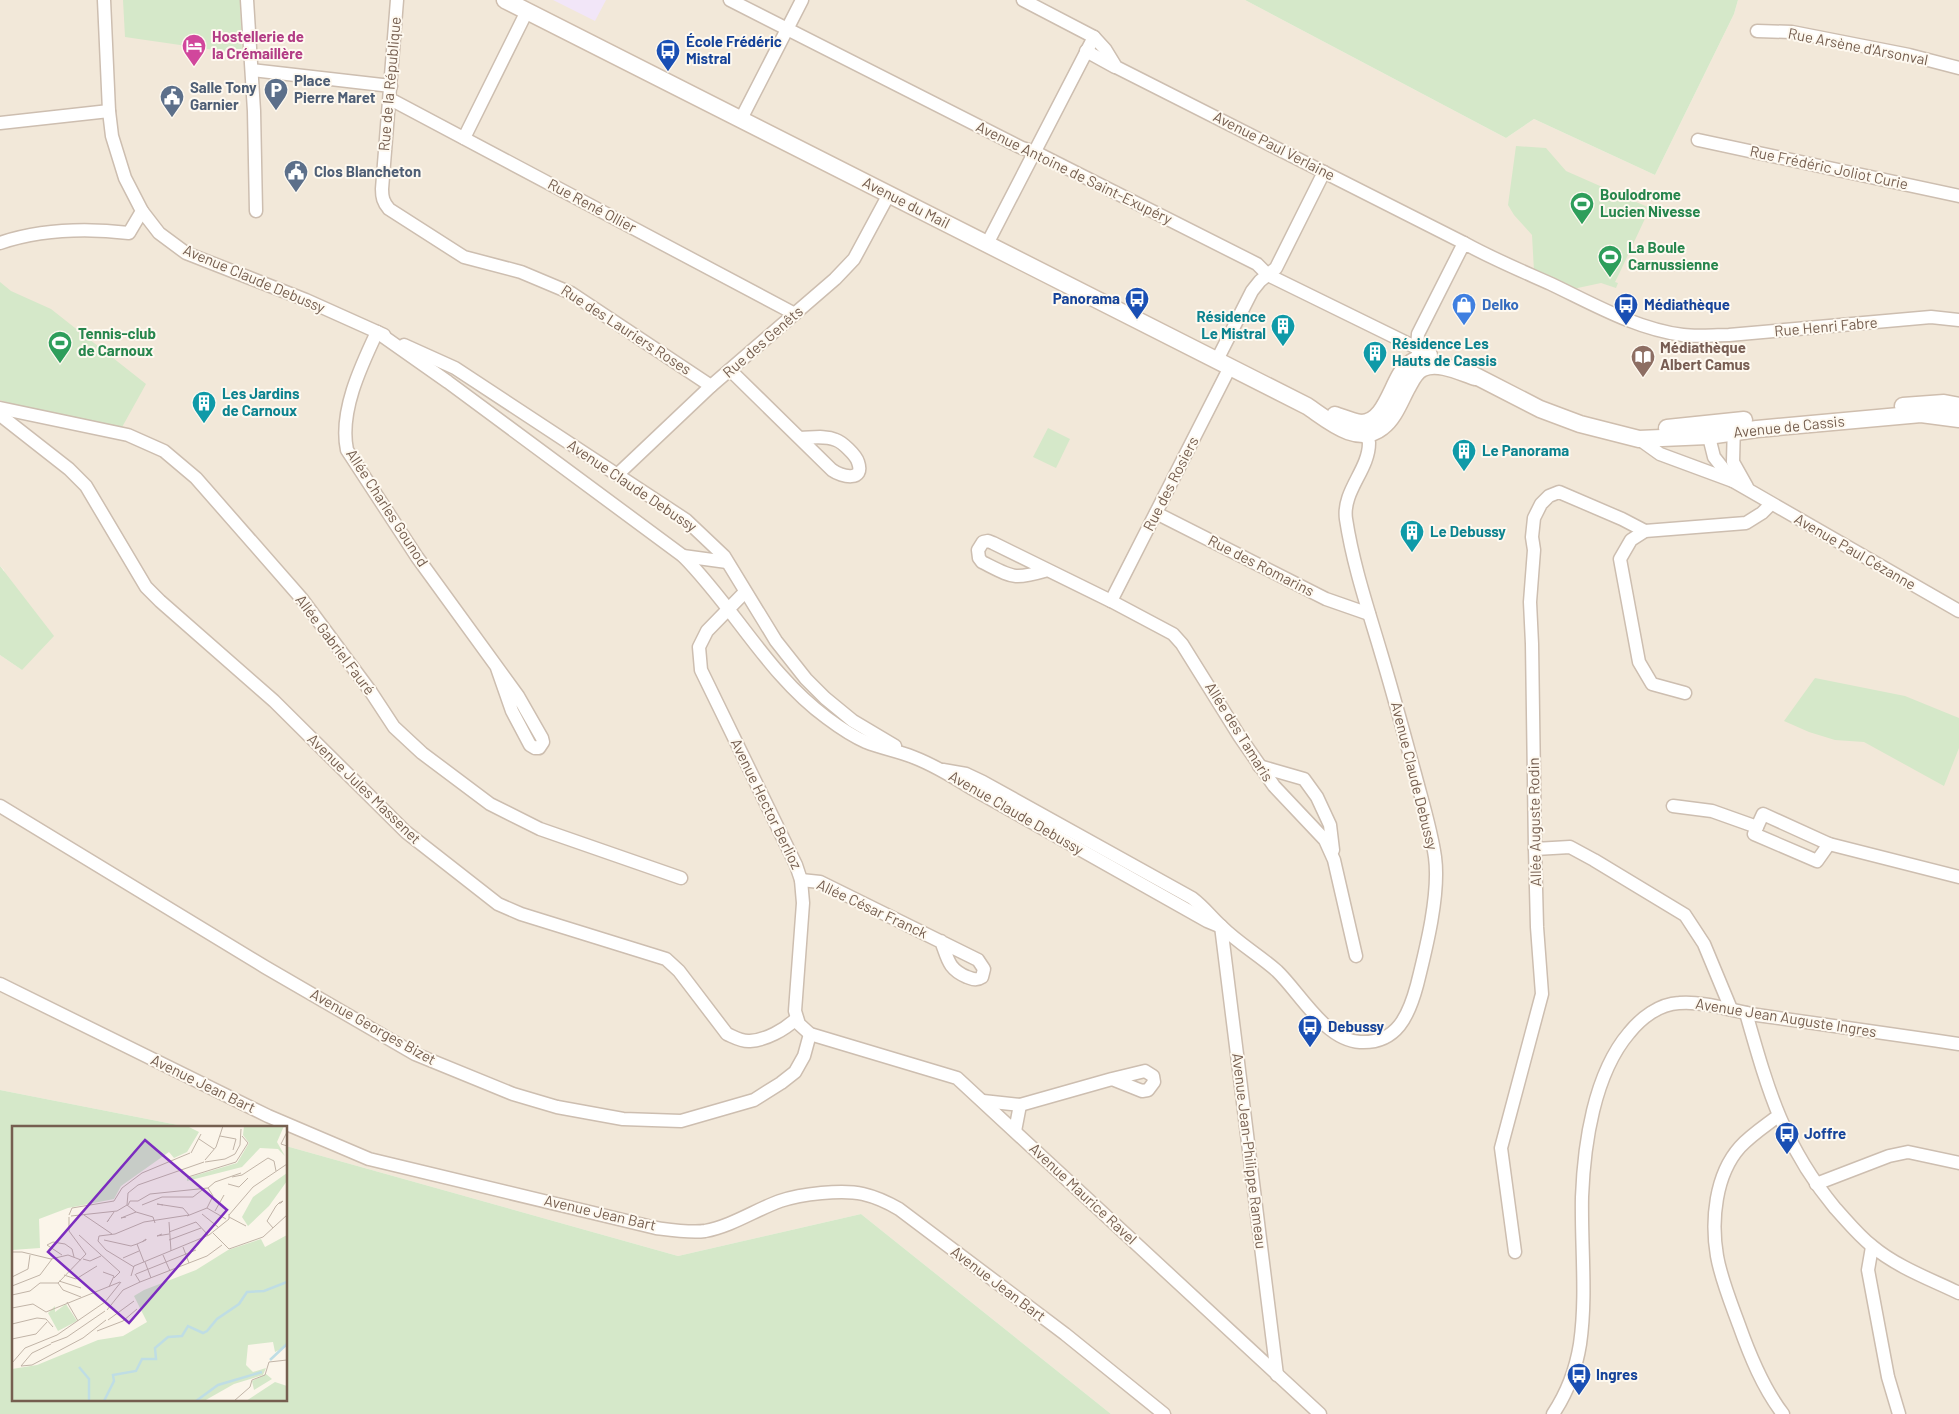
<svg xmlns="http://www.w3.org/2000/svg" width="1959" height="1414" font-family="Barlow,sans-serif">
	<rect width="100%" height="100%" fill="#fbf5ea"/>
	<!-- residential -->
	<polygon fill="#f2e8d9" points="0,0 1245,0 1506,138 1534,119 1655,175 1734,14 1738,0 1959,0 1959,1414 1111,1414 861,1214 678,1256 286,1146 286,1128 193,1128 0,1090 0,655 22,670 4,570 0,566"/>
	<!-- education -->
	<polygon fill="#f2e6f8" points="553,0 606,0 595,21"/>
	<!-- green -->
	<g fill="#d5e8c9">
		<polygon points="123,0 240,0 242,54 125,37"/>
		<polygon points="1245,0 1738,0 1734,14 1655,175 1534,119 1506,138"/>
		<polygon points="1516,146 1546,148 1566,171 1650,208 1619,274 1615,282 1618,283 1616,288 1601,283 1573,289 1534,271 1532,235 1514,215 1508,205"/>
		<polygon points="0,282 11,291 51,309 146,384 121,429 47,415 0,400"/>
		<polygon points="1048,428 1070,439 1056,468 1033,457"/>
		<polygon points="0,566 54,636 22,670 0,655"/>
		<polygon points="1815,678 1905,696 1959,718 1959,748 1944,786 1864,742 1835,740 1809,732 1784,721"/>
		<polygon points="0,1090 193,1128 14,1128 14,1400 286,1400 286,1146 678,1256 861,1214 1111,1414 0,1414"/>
	</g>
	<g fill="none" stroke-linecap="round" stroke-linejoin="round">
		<defs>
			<g id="minor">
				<polyline points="247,0 254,111 256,211"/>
				<path d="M 397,0 L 382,189 C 382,197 383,202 389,209 L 464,257 L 521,272 L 571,293 L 711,386"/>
				<polyline points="730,0 1022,148 1035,152 1257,264 1268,275 1417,348"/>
				<polyline points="1023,0 1094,37 1105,49 1116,67 1464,243"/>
				<polyline points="1757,31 1792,32 1909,55 1959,68"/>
				<polyline points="1086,51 1115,67"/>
				<polyline points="252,70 391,86"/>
				<polyline points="390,99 795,314"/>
				<polyline points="741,119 802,0"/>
				<polyline points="0,123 109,111"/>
				<polyline points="464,138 527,11"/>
				<polyline points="1698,140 1959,196"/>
				<polyline points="142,211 159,233 186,253 306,300 384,335"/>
				<path d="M 0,243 C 42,229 85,228 129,233 L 142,211 L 125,178 L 112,136 L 109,111 L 104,0"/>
				<polyline points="987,244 1094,37"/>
				<path d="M 377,332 L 448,382 L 683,556 C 734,607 768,675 827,718 C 839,727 852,736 866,742 C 881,748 898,751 913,757 C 934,765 952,776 971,788 L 1207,921 L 1219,926"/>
				<path d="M 377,332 C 361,366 339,412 347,450 L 417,557 L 518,696 L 542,738 L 543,742 L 539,748 L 535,748 L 530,745 L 512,711 L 497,668"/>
				<polyline points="404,345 455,368 686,520 724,556 776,641 806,679 825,698 853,721 895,746"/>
				<path d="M 1419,354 L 1417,348 L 1418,334 L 1464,243 C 1493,259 1522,271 1551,284 C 1593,304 1636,329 1683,335 C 1698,337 1713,335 1729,335 L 1931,317 L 1959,320"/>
				<polyline points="1217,360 1252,291 1260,281 1276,268 1324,172"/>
				<path d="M 730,370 L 832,470 C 842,477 865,482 858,462 C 856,455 842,442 836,440 C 825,435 811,438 800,438"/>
				<polyline points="0,408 128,435 164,451 196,478 302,599 371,692 394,727 422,753 490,804 540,829 681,878"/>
				<path d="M 0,415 L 69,469 L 86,486 L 146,587 L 160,601 L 274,701 L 406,832 L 498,904 L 521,914 L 666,959 L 679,971 L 727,1034 C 734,1037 742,1042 750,1041 C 766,1040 784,1030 796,1019"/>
				<polyline points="1734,423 1733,462 1747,487"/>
				<polyline points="1707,429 1714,457 1733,481"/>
				<polyline points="1639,439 1660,454 1733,481 1959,611"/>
				<polyline points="617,475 711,386 835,279 854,259 889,194"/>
				<polyline points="1156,513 1326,599 1369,614"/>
				<polyline points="683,556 727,562"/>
				<path d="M 1048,570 C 1013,580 1014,578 982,562 L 979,558 L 978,550 L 983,542 L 988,541 L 993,543 L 1111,601 L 1173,634 L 1182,644 L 1240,737 L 1274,786 L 1325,840 L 1334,860 L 1356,956"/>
				<polyline points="745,592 707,631 699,647 701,670 796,865 801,880 803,903 795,1011 799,1024 810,1034 957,1078 1320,1414"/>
				<polyline points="1111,601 1230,367"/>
				<polyline points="1685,693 1652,684 1639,662 1620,559 1631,540 1645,531 1746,523 1762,513 1771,504"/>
				<polyline points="1259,766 1304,779 1317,797 1330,825 1333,850"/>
				<path d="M 943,770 L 966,774 L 983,782 L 1192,898 C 1205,908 1210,916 1221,926 C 1238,943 1259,955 1277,971 C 1300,993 1325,1040 1360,1042 C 1397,1044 1409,1015 1417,985 C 1426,949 1440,894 1435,857 C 1431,829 1422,801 1415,774 C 1404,734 1393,693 1381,653 C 1368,609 1353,565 1346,519 C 1342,491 1369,470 1369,443 C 1368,437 1365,431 1364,425"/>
				<polyline points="0,806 265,967 415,1054 513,1094 557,1107 623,1119 681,1121 754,1100 781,1083 795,1072 804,1056 810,1034"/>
				<polyline points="1673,806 1712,811 1757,827 1763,814 1829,844 1959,877"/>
				<polyline points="1757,827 1754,834 1817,861 1829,844"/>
				<polyline points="1535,849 1570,847 1594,860 1685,915 1704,944 1731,1009"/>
				<path d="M 801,880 L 820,882 L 978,960 L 984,969 L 982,977 C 976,981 973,979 967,977 C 948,969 948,959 941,941"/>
				<polyline points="1221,926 1277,1375"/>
				<path d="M 0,984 L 268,1116 L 369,1159 L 656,1228 C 671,1230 690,1233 705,1231 C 732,1226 755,1210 780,1201 C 801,1194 842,1189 863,1194 C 876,1197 887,1202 899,1209 L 1065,1334 L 1164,1414"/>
				<path d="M 1746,1013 C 1768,1090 1783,1145 1835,1208 C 1847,1221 1858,1235 1872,1246 C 1897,1267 1930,1279 1959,1293"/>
				<polyline points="983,1101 1020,1105 1112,1079 1142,1091 1148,1090 1154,1082 1153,1076 1145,1071 1112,1079"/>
				<path d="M 1778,1116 C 1765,1126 1751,1135 1740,1147 C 1715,1175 1711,1221 1717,1256 C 1721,1279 1731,1303 1739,1325 C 1750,1356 1763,1388 1783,1414"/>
				<polyline points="1015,1131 1020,1105"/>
				<polyline points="1816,1184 1889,1156 1908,1152 1959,1163"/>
				<polyline points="1872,1247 1868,1270 1888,1377 1899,1414"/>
				<polyline points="1515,1252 1501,1148 1542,994 1537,927 1535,849 1532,644 1530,602 1534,550 1532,537 1534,518 1541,504 1549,496 1559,492 1622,519 1645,531"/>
				<path d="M 1553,1414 C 1567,1393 1576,1369 1580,1344 C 1587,1296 1581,1246 1582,1197 C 1584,1144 1594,1074 1629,1033 C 1641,1018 1659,1004 1679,1003 C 1706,1001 1731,1011 1757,1015 C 1825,1025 1892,1034 1959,1044"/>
			</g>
			<g id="secondary">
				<path d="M 505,0 L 1307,406 C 1327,419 1357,447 1382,427 C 1394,418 1400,401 1407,388 C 1411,381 1415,371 1423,368 C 1438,361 1460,372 1475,377"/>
				<polyline points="1466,371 1540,409 1580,424 1639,439 1708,436 1757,429 1921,414 1959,419"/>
				<polyline points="1903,406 1944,403 1959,406"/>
				<path d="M 1335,415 C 1344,418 1352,422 1361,423 C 1387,423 1392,379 1408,365 C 1414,360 1422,357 1429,355"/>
				<polyline points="1667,428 1744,420"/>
			</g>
		</defs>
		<!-- minor casing -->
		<use href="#minor" stroke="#cdbeb0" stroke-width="15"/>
		<!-- secondary casing -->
		<use href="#secondary" stroke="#cfbeae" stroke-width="19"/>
		<!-- minor -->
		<use href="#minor" stroke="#fff" stroke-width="12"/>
		<!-- secondary -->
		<use href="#secondary" stroke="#fff" stroke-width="16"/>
	</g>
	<!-- icons -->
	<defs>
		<symbol id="hotel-pin" viewBox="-11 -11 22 30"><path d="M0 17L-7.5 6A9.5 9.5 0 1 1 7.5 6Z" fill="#d1479c" stroke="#fef9f0"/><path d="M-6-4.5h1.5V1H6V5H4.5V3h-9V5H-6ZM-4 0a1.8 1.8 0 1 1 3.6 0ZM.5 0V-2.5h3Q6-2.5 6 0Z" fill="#fff"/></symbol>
		<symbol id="bus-pin" viewBox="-11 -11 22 30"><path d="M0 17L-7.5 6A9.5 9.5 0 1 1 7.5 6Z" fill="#1a4fb4" stroke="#fef9f0"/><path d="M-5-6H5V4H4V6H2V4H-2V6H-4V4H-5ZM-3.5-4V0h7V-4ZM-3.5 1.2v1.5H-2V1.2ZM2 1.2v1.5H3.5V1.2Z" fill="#fff"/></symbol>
		<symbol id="parking-pin" viewBox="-11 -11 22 30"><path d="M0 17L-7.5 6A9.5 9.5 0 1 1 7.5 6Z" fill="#5c6f8a" stroke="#fef9f0"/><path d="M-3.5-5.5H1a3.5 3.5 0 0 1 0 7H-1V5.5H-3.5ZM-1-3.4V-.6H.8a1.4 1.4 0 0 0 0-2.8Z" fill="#fff"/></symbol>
		<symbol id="civic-pin" viewBox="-11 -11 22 30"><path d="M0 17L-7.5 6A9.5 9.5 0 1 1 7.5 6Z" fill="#5c6f8a" stroke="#fef9f0"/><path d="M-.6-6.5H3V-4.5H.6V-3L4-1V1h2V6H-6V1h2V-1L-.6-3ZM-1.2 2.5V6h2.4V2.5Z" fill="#fff"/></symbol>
		<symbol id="stadium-pin" viewBox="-11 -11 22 30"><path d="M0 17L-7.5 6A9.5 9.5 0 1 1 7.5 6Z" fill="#2e9e5b" stroke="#fef9f0"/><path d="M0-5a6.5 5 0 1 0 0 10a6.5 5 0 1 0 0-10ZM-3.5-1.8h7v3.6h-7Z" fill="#fff"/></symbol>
		<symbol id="shop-pin" viewBox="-11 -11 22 30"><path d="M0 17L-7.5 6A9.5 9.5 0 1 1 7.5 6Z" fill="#3f7fe0" stroke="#fef9f0"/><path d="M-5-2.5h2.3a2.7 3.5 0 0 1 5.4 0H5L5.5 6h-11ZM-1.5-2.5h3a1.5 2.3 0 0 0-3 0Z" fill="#fff"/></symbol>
		<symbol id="building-pin" viewBox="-11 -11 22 30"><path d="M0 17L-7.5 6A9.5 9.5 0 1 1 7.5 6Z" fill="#0f9aa8" stroke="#fef9f0"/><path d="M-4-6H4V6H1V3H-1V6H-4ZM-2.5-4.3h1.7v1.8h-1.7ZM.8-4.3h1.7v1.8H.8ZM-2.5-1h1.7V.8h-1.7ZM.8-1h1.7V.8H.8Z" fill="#fff"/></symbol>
		<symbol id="library-pin" viewBox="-11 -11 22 30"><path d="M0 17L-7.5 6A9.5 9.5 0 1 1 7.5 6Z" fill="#8d6e63" stroke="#fef9f0"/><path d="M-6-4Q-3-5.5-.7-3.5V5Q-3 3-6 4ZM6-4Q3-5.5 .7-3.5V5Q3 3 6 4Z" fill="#fff"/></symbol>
	</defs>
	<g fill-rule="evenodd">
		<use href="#hotel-pin" x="180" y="32" width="28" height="38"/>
		<use href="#bus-pin" x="654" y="37" width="28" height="38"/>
		<use href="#parking-pin" x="262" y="76" width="28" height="38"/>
		<use href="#civic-pin" x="158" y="83" width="28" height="38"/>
		<use href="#civic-pin" x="282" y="158" width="28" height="38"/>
		<use href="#stadium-pin" x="1568" y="190" width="28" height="38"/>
		<use href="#stadium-pin" x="1596" y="243" width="28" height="38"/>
		<use href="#bus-pin" x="1123" y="285" width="28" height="38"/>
		<use href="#shop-pin" x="1450" y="291" width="28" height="38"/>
		<use href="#bus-pin" x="1612" y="291" width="28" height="38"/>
		<use href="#building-pin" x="1269" y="312" width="28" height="38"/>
		<use href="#stadium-pin" x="46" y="329" width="28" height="38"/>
		<use href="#building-pin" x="1361" y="339" width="28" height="38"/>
		<use href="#library-pin" x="1629" y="343" width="28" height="38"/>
		<use href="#building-pin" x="190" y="389" width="28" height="38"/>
		<use href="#building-pin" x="1450" y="437" width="28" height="38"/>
		<use href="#building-pin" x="1398" y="518" width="28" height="38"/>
		<use href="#bus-pin" x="1296" y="1013" width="28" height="38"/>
		<use href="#bus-pin" x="1773" y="1120" width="28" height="38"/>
		<use href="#bus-pin" x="1565" y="1361" width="28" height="38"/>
	</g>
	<g text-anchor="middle" stroke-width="4" stroke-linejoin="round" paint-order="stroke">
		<!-- hotel labels -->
		<g font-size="15" font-weight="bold" fill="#b23c85" stroke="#fef9f0" text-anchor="start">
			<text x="212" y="42">Hostellerie de<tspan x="212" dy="17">la Crémaillère</tspan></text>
		</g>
		<!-- transit labels -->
		<g font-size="15" font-weight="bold" fill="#164399" stroke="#fef9f0" text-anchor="start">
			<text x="686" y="47">École Frédéric<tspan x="686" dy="17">Mistral</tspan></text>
			<text x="1120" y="304" text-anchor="end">Panorama</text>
			<text x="1644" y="310">Médiathèque</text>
			<text x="1328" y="1032">Debussy</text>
			<text x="1804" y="1139">Joffre</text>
			<text x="1596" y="1380">Ingres</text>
		</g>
		<!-- street labels -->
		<g font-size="15" fill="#755e4f" stroke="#fef9f0">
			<text transform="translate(1858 47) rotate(11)" y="5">Rue Arsène d'Arsonval</text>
			<text transform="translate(390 84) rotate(-85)" y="5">Rue de la République</text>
			<text transform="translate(1274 146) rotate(27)" y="5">Avenue Paul Verlaine</text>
			<text transform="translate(1829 168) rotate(12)" y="5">Rue Frédéric Joliot Curie</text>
			<text transform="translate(1074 173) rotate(26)" y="5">Avenue Antoine de Saint-Exupéry</text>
			<text transform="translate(906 203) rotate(27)" y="5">Avenue du Mail</text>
			<text transform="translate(592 206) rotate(28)" y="5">Rue René Ollier</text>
			<text transform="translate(254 279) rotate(23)" y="5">Avenue Claude Debussy</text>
			<text transform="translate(1826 327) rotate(-5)" y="5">Rue Henri Fabre</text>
			<text transform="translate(626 330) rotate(33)" y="5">Rue des Lauriers Roses</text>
			<text transform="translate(763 342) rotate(-41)" y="5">Rue des Genêts</text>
			<text transform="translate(1789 427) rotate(-6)" y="5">Avenue de Cassis</text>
			<text transform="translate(1171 484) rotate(-63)" y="5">Rue des Rosiers</text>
			<text transform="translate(632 486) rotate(34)" y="5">Avenue Claude Debussy</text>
			<text transform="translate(387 508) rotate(57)" y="5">Allée Charles Gounod</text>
			<text transform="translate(1855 552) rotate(30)" y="5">Avenue Paul Cézanne</text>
			<text transform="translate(1261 566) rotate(27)" y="5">Rue des Romarins</text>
			<text transform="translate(335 645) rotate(53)" y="5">Allée Gabriel Fauré</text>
			<text transform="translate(1239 732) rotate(58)" y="5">Allée des Tamaris</text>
			<text transform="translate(1414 776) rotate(76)" y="5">Avenue Claude Debussy</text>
			<text transform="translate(364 789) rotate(44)" y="5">Avenue Jules Massenet</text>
			<text transform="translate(766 804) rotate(64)" y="5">Avenue Hector Berlioz</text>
			<text transform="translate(1016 813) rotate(30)" y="5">Avenue Claude Debussy</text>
			<text transform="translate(1535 822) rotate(-91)" y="5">Allée Auguste Rodin</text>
			<text transform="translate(872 909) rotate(25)" y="5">Allée César Franck</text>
			<text transform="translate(1786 1018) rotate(9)" y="5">Avenue Jean Auguste Ingres</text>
			<text transform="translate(373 1027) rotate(29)" y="5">Avenue Georges Bizet</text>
			<text transform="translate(203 1084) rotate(26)" y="5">Avenue Jean Bart</text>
			<text transform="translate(1249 1151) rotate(83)" y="5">Avenue Jean-Philippe Rameau</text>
			<text transform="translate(1083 1194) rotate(43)" y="5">Avenue Maurice Ravel</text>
			<text transform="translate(600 1213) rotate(13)" y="5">Avenue Jean Bart</text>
			<text transform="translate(998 1284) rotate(37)" y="5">Avenue Jean Bart</text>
		</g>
		<!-- service labels -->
		<g font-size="15" font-weight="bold" fill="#4e5e75" stroke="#fef9f0" text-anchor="start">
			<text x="294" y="86">Place<tspan x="294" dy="17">Pierre Maret</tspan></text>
			<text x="190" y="93">Salle Tony<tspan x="190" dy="17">Garnier</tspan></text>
			<text x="314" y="177">Clos Blancheton</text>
		</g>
		<!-- leisure labels -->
		<g font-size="15" font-weight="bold" fill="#27864d" stroke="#fef9f0" text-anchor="start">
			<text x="1600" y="200">Boulodrome<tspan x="1600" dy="17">Lucien Nivesse</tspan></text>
			<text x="1628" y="253">La Boule<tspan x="1628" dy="17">Carnussienne</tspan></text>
			<text x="78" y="339">Tennis-club<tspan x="78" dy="17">de Carnoux</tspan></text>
		</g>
		<!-- shop labels -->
		<g font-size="15" font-weight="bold" fill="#366cbe" stroke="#fef9f0" text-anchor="start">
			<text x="1482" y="310">Delko</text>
		</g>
		<!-- culture labels -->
		<g font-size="15" font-weight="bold" fill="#0d838f" stroke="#fef9f0" text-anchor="start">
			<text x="1266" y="322" text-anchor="end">Résidence<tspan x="1266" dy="17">Le Mistral</tspan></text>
			<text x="1392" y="349">Résidence Les<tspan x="1392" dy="17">Hauts de Cassis</tspan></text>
			<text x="222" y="399">Les Jardins<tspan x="222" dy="17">de Carnoux</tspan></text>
			<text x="1482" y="456">Le Panorama</text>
			<text x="1430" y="537">Le Debussy</text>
		</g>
		<!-- education labels -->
		<g font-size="15" font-weight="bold" fill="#785e54" stroke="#fef9f0" text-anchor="start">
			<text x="1660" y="353">Médiathèque<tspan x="1660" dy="17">Albert Camus</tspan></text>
		</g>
	</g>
	<!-- overview -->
	<g transform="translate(12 1126)">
		<rect width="275" height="275" fill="#fbf5ea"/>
		<path d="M 0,0 L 175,0 L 187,6 L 175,26 L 162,32 L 157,26 L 109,60 L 102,73 L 56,82 L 27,93 L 28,122 L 0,124 ZM 232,0 L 272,0 L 265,16 L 273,30 L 266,23 L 248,22 L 230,41 L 175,55 L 175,52 L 225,37 L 237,17 L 231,9 ZM 275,47 L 275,55 L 257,80 L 236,100 L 230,91 L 241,71 ZM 275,109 L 275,220 L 263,226 L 261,216 L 236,219 L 234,239 L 241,246 L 254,242 L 251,249 L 222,258 L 192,275 L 0,275 L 0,243 L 25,239 L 86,214 L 111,210 L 135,196 L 122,170 L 132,164 L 184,144 L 216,124 L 249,113 L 253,121 ZM 54,178 L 65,195 L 46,205 L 36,187 L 43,180 L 43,186 ZM 254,248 L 260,253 L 242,264 L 240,255 ZM 263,256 L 275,260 L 275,275 L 234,275 Z" fill="#d5e8c9"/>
		<path fill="none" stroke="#bfdde4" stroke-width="2.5" d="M 258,234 L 275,218M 67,241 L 77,253 L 77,275M 92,275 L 102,255 L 101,249 L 124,245 L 130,233 L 144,233 L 143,222 L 156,211 L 170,210 L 176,200 L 191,207 L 195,205 L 205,193 L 227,178 L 235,166 L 252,165 L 275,156M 184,275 L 206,259 L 250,246"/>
		<path fill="none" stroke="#c1b4a7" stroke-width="1" d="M 275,6 L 269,18 L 275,20M 208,10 L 224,13 L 221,24M 187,13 L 202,23M 179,27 L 189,8M 193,34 L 204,21 L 211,0M 193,36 L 213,33 L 223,28 L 228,19 L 229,3M 176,51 L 224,36 L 236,17 L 230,10M 220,51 L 230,49 L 256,32 L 262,35 L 264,45M 216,58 L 227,61 L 236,52M 196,62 L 201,70 L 195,82 L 214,93M 196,62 L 203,56 L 229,47M 115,79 L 116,67 L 126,59 L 192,36M 115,79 L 124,86 L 141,91 L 143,97M 116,79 L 118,75 L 126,75 L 138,68 L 196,62M 130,79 L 150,71 L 181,71 L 190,64M 151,79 L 145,78 L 171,82 L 177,89M 203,85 L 212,69M 190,88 L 206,101M 57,89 L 60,82 L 102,75 L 110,62 L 130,47 L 178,27M 72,89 L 100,108M 217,89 L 241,61 L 275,38M 59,90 L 105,85 L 115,79M 175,90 L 195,82M 57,91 L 57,105 L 74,128 L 46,157 L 51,164 L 69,171M 114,91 L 109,92 L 124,86M 217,91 L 234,100M 97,94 L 95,96 L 102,86M 157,96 L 159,125M 261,102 L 255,95 L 264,80 L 267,77 L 271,75 L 269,77 L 267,77M 157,106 L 184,96 L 196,109M 201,107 L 217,123 L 251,111 L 275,89M 150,108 L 145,110 L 157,108M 67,109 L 108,146 L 102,152M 92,114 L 119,120 L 125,118 L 134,114 L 134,113 L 130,116M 157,114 L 189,102M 125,118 L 132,136M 171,121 L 177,137M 0,126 L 10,126 L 39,133 L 56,129 L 69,134M 50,129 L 35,119 L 41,116 L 53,118 L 60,123 L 62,131M 151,129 L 158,145M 111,132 L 127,125M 71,133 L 78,135 L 89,130M 133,136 L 139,152M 122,141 L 94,124 L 86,115 L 87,110 L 103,108 L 132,96 L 177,89M 91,146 L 102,150 L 97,161M 124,148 L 184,124M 52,149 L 64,153 L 85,140M 119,150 L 122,140 L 197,109 L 217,93 L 217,88M 0,151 L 16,143 L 18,129M 47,155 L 69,162M 128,156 L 195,130 L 210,119M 0,160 L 28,149 L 40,133M 0,169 L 18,165 L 28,157 L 46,157M 55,176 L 66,195M 0,182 L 21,178 L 34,186M 95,184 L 111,164 L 128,156 L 123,148M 34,186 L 108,156M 96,194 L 122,175M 0,198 L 25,192 L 34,193 L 41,201M 85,205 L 111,195 L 125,183M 55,211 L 93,185M 0,213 L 24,208 L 35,196M 39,217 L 55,211M 39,218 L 20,227 L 9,240 L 20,239 L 71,212 L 94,194M 0,237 L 13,222 L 45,209 L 93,176 L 109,156M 222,275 L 238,261 L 240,254 L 253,249 L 257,236 L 275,234"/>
		<path fill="#7b2cbf" fill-opacity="0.15" stroke="#7b2cbf" stroke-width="2.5" d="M 133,14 L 215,84 L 117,197 L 36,126 Z"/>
		<rect width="275" height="275" fill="none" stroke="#755e4f" stroke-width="2.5"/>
	</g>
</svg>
